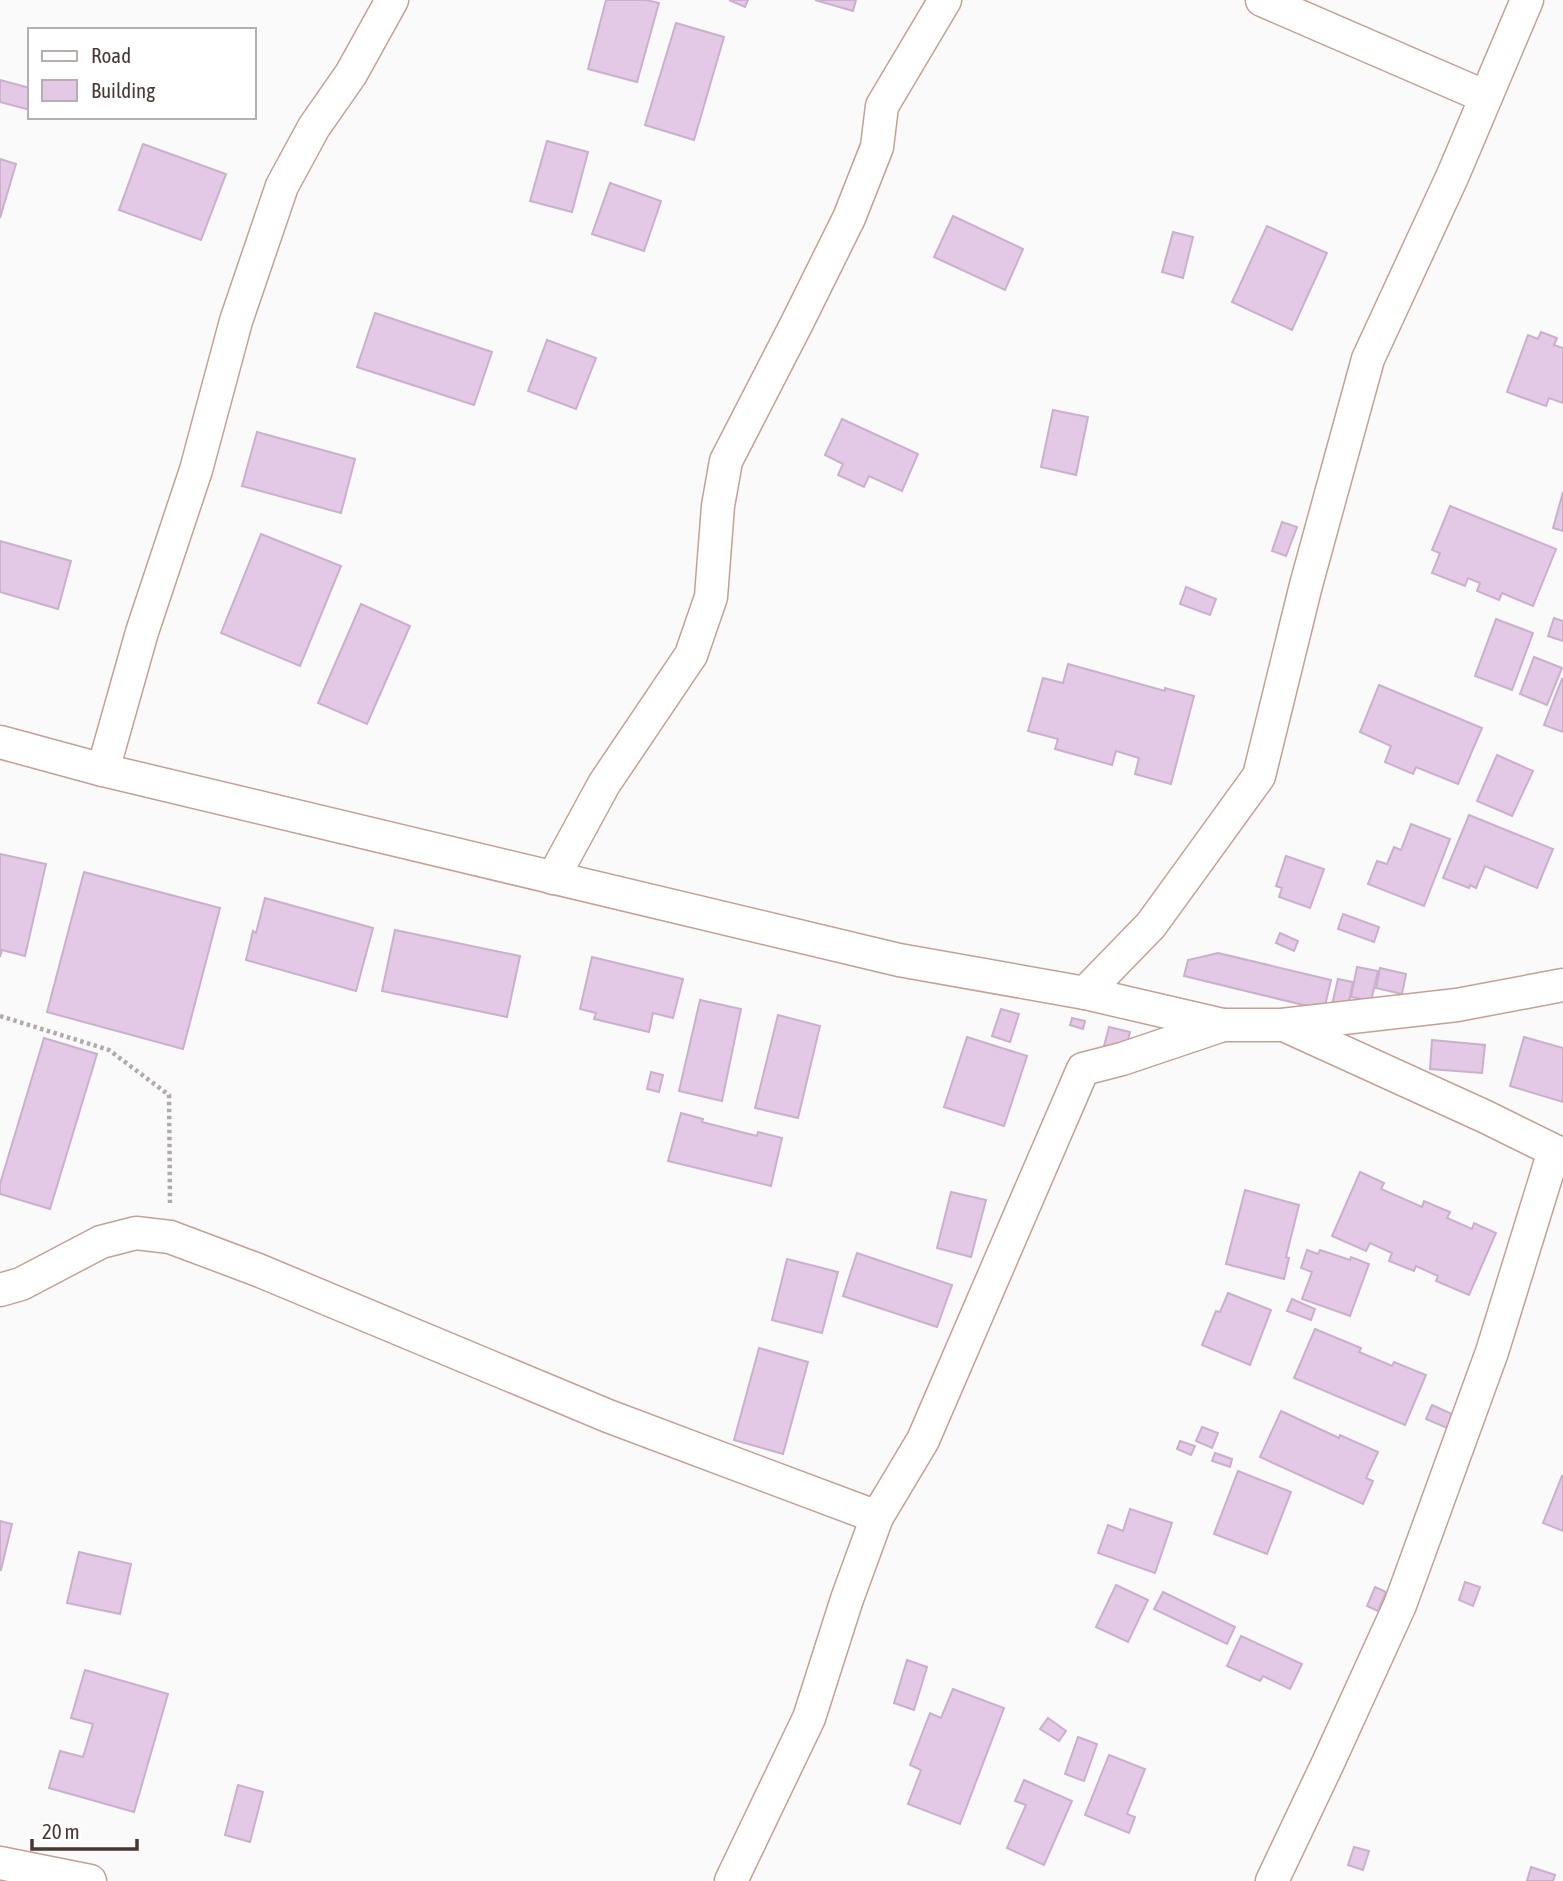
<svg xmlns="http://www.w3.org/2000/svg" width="1563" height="1881" font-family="'Asap Condensed',sans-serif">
	<rect width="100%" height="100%" fill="#fafafa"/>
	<!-- building -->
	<g fill="#e3c9e6" stroke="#cab0cd" stroke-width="2">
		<polygon points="606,0 646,0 659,3 637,82 588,69"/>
		<polygon points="729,0 748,0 745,7"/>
		<polygon points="815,0 856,0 853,11"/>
		<polygon points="676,23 724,37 694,140 645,125"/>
		<polygon points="0,80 30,88 30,110 0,102"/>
		<polygon points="547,141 588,152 572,212 530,201"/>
		<polygon points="143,144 226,174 201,240 119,210"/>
		<polygon points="0,159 16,164 0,218"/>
		<polygon points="610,183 661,201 644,251 592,234"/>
		<polygon points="953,216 1023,249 1005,290 934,257"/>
		<polygon points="1267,226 1327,253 1292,330 1232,302"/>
		<polygon points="1173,232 1193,237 1183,278 1162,272"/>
		<polygon points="375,313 492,352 474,405 357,367"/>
		<polygon points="1541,332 1557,338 1554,345 1563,348 1563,403 1549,398 1546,406 1507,392 1528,335 1538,339"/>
		<polygon points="547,340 596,358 576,409 528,391"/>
		<polygon points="1053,410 1088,417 1076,475 1041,467"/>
		<polygon points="842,419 918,454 902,491 869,476 864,487 838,475 843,464 825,455"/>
		<polygon points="257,432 355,459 341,513 242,486"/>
		<polygon points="1563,492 1563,531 1553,528"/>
		<polygon points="1450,506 1556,549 1533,606 1502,593 1499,600 1477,591 1480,583 1468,578 1465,586 1432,573 1440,553 1432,550"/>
		<polygon points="1282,522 1297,527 1286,556 1272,551"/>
		<polygon points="261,534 341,566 300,666 221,633"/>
		<polygon points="0,541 71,561 58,609 0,592"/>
		<polygon points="1186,587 1216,599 1210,615 1180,604"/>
		<polygon points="361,604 410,626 367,724 318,703"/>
		<polygon points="1554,618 1563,621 1563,641 1548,636"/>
		<polygon points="1496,619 1533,633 1512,690 1475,676"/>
		<polygon points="1534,657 1562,668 1547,705 1520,694"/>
		<polygon points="1068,664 1165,691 1165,688 1194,696 1171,784 1135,774 1139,758 1116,751 1112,765 1055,749 1058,739 1028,731 1043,678 1063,683"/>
		<polygon points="1562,679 1563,679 1563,732 1544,725"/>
		<polygon points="1379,685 1482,728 1458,784 1416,767 1413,774 1385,762 1391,746 1360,732"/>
		<polygon points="1497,755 1533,771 1512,816 1477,801"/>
		<polygon points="1469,815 1553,849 1537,888 1485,866 1476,888 1470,885 1469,888 1443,878"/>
		<polygon points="1411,824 1450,839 1424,906 1368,884 1377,861 1387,864 1394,847 1401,850"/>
		<polygon points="0,854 46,864 25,956 2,950 0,957"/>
		<polygon points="1286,856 1324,869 1310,908 1279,897 1282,888 1276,886"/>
		<polygon points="84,872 220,908 183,1049 47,1012"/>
		<polygon points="265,898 373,928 356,991 246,960 253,931 256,933"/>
		<polygon points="1343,914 1379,927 1374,942 1338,929"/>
		<polygon points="395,930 520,956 507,1017 382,991"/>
		<polygon points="1280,933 1298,941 1294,951 1276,943"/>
		<polygon points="1218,953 1331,980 1324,1010 1184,976 1188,960"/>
		<polygon points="592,957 683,979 673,1018 653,1013 649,1032 594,1019 596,1013 580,1009"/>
		<polygon points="1357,967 1378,971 1371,1001 1351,997"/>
		<polygon points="1380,968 1406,974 1402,994 1376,988"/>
		<polygon points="1338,979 1353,982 1347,1012 1331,1009"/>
		<polygon points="700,1000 741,1009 722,1101 679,1091"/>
		<polygon points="1001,1009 1019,1014 1010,1042 992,1036"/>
		<polygon points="778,1015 820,1026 798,1118 755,1108"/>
		<polygon points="1072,1018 1085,1021 1083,1029 1070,1025"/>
		<polygon points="1109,1027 1130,1032 1125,1052 1104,1046"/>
		<polygon points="967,1037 1027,1056 1004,1126 944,1107"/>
		<polygon points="1524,1037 1563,1048 1563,1102 1510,1086"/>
		<polygon points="44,1038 97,1054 50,1209 0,1194 0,1184"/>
		<polygon points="1432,1040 1485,1045 1482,1073 1430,1069"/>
		<polygon points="651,1072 663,1075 659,1092 647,1089"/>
		<polygon points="681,1113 703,1119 702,1122 757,1136 758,1132 782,1138 771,1186 668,1161"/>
		<polygon points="1360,1172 1384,1183 1381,1189 1422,1207 1424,1201 1450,1212 1447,1218 1472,1229 1474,1223 1496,1233 1469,1295 1436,1281 1438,1276 1416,1266 1414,1271 1389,1261 1392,1253 1370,1243 1366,1251 1332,1236"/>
		<polygon points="1245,1190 1299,1205 1286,1257 1289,1258 1284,1279 1226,1264"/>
		<polygon points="951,1192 986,1200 971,1257 937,1248"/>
		<polygon points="1307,1250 1318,1254 1320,1250 1350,1260 1351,1257 1369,1264 1350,1316 1302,1299 1312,1272 1301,1268"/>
		<polygon points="857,1253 952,1285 937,1327 843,1296"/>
		<polygon points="787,1259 838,1272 822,1333 772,1320"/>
		<polygon points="1228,1293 1271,1310 1250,1365 1202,1345 1216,1311 1220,1312"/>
		<polygon points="1292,1299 1315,1309 1311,1320 1287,1311"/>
		<polygon points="1315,1329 1361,1348 1359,1352 1392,1366 1394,1362 1426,1375 1405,1425 1294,1378"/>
		<polygon points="759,1348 808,1362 783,1454 734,1440"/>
		<polygon points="1432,1405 1452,1414 1447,1428 1426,1419"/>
		<polygon points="1281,1411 1339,1438 1340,1435 1378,1452 1366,1478 1373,1481 1363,1504 1260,1457"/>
		<polygon points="1202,1427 1218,1433 1212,1448 1196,1441"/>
		<polygon points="1180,1441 1195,1446 1191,1455 1177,1449"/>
		<polygon points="1215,1453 1232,1459 1230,1467 1212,1461"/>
		<polygon points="1238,1471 1291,1492 1267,1554 1214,1534"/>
		<polygon points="1562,1476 1563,1476 1563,1531 1543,1523"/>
		<polygon points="1130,1509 1172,1523 1155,1573 1098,1553 1108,1525 1123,1531"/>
		<polygon points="0,1521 12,1524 1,1570 0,1570"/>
		<polygon points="79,1552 131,1564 120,1614 67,1603"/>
		<polygon points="1465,1582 1480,1587 1473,1606 1459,1600"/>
		<polygon points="1116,1585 1148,1600 1128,1642 1096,1627"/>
		<polygon points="1375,1587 1386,1592 1378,1611 1367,1606"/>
		<polygon points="1163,1592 1235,1627 1227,1644 1154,1609"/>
		<polygon points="1241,1636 1302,1664 1290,1689 1263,1676 1260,1681 1227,1666"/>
		<polygon points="907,1660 927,1667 914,1710 894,1703"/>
		<polygon points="85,1670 168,1694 134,1812 49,1788 60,1751 83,1757 93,1724 71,1718"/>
		<polygon points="953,1689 1004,1708 960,1824 908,1804 921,1770 910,1765 930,1713 941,1718"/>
		<polygon points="1048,1718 1066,1731 1059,1741 1040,1729"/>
		<polygon points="1078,1737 1097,1744 1084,1781 1065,1774"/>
		<polygon points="1109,1755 1145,1769 1127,1814 1135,1817 1129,1833 1085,1815"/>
		<polygon points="1024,1780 1072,1801 1044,1865 1007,1848 1026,1805 1015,1801"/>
		<polygon points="238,1785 263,1792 250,1842 225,1835"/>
		<polygon points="1354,1847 1369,1851 1363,1870 1348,1865"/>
		<polygon points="1531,1867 1555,1875 1553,1881 1527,1881"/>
	</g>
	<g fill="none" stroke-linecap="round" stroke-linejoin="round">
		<defs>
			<g id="minor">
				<polyline points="1262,0 1486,97"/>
				<polyline points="0,742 103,770 899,960 1085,993 1223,1025 1282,1025 1457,1005 1563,985"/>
				<polyline points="103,770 142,632 196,470 236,321 282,186 314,127 351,74 392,0"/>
				<polyline points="553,878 604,784 691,655 711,597 718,506 726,461 797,323 849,218 877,147 882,106 945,0"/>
				<polyline points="1085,993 1151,925 1259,776 1306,585 1368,359 1453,175 1527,0"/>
				<polyline points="1284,1025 1486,1117 1563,1155"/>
				<polyline points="0,1290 21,1284 101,1242 136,1233 170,1237 258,1270 608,1416 877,1517"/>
				<polyline points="0,1863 90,1881"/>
				<polyline points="731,1881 809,1718 847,1599 877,1517 923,1440 1083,1069 1122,1059 1223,1025"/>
				<polyline points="1272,1881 1328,1763 1400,1605 1492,1352 1554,1151"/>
			</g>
		</defs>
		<!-- minor casing -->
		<use href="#minor" stroke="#c6a092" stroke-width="35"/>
		<!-- path -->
		<polyline stroke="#b1aaa8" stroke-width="4.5" stroke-dasharray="3.5 3.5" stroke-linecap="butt" points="0,1016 109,1050 169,1095 170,1203"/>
		<!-- minor -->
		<use href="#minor" stroke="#fff" stroke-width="32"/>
	</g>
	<!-- legend -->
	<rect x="28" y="28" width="228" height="91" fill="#ffffff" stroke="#b6afad" stroke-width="2"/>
	<rect x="42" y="51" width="35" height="10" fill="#ffffff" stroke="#b6afad" stroke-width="2"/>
	<text x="91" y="63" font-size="21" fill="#483833">Road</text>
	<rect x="42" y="80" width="35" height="21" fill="#e3c9e6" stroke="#b6afad" stroke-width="2"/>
	<text x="91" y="98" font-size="21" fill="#483833">Building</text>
	<!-- scale -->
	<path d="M32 1839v10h105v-10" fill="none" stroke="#483833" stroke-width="3.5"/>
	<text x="42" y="1839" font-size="21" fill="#483833" stroke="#ffffff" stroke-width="5" paint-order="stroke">20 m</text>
</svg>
